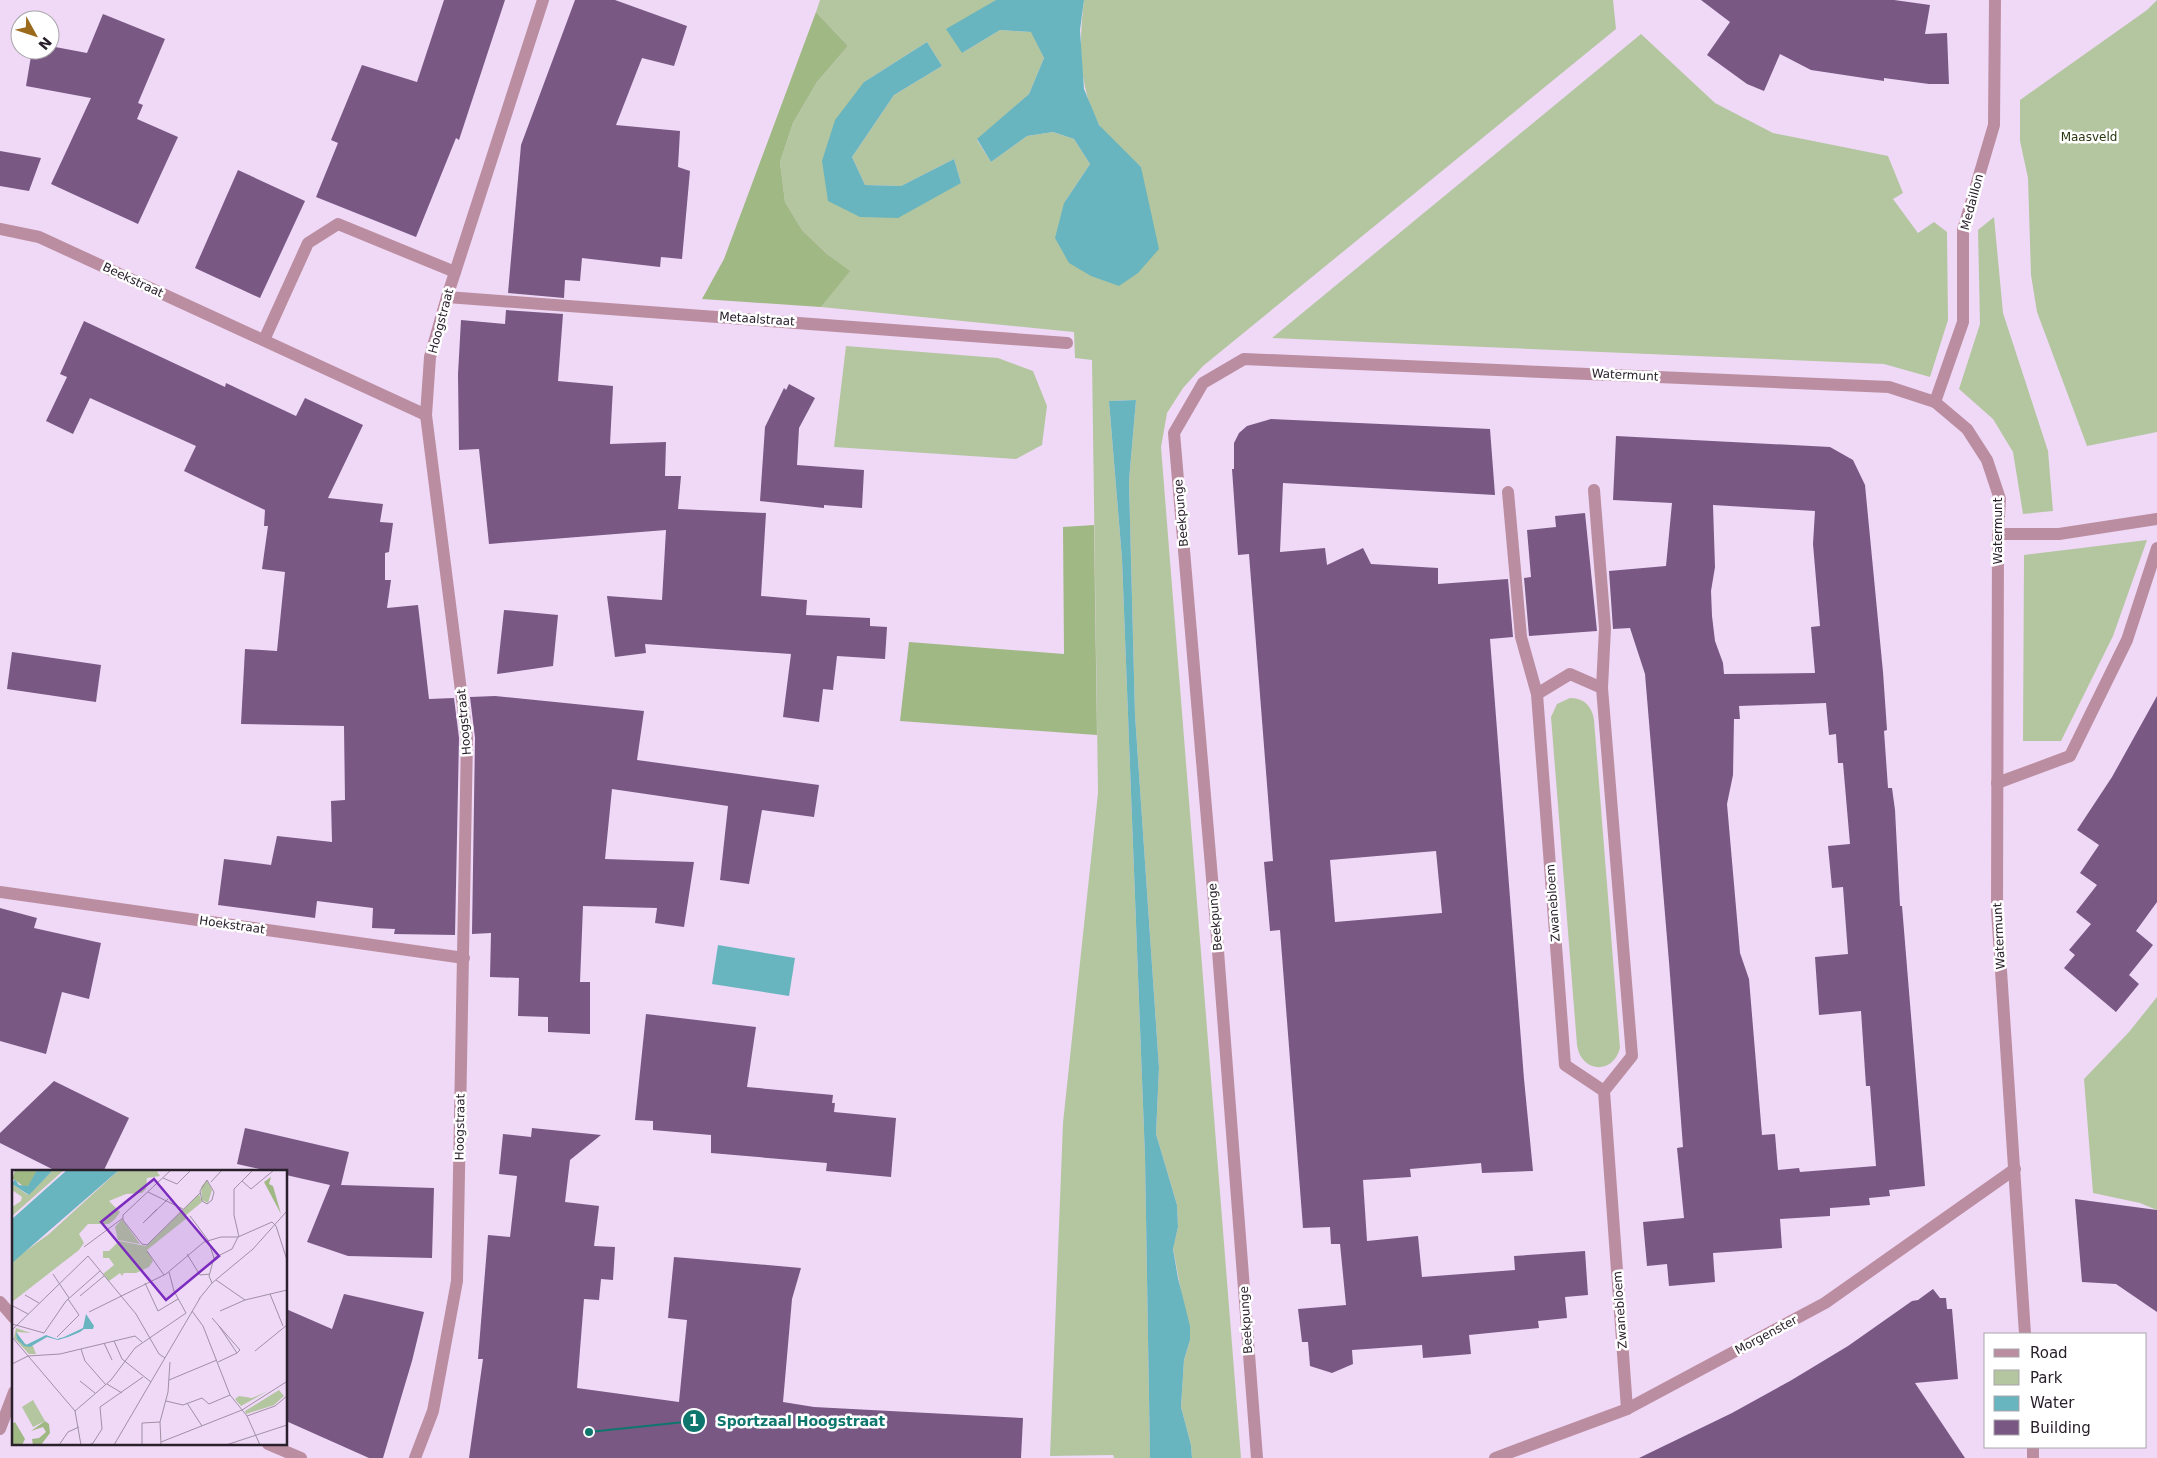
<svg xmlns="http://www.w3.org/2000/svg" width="2157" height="1458" font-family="'DejaVu Sans',sans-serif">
	<rect width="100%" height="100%" fill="#efd9f7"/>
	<!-- green -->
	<g fill="#b4c6a0" fill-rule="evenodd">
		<path d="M 820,0 L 996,0 L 962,53 L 1000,30 L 1032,32 L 1044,58 L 1029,94 L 977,140 L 991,162 L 1027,136 L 1053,132 L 1074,139 L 1090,164 L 1064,203 L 1141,167 C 1130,157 1105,136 1098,123 C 1078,86 1079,41 1084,0 L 1613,0 L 1616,29 L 1203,366 L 1183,388 L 1167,413 L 1161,447 L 1241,1458 L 1192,1458 L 1191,1445 L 1181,1407 L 1184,1360 L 1190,1340 L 1173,1248 L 1178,1227 L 1177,1205 L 1156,1134 L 1159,1068 L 1135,715 L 1129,481 L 1136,400 L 1109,401 L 1122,559 L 1145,1157 L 1150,1458 L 1114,1458 L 1113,1455 L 1050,1456 L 1063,1123 L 1098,793 L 1092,360 L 1075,358 L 1074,332 L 821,307 L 849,271 L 827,254 L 802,230 L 785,202 L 780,162 L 793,123 L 817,82 L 848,46 L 816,12 ZM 927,42 L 942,66 L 894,95 L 852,157 L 865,185 L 901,186 L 954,159 L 961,183 L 828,201 L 864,82 Z"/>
		<polygon points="2157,0 2157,432 2087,446 2037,312 2031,275 2028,178 2020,141 2020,100 2147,10"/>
		<polygon points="1641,34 1715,103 1773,133 1888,156 1903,193 1893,199 1918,233 1934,222 1947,232 1948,320 1930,377 1884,364 1272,338"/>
		<polygon points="1994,217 2003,313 2048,451 2053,511 2023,514 2013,452 1993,419 1959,389 1980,324 1978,230"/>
		<polygon points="846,346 998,358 1033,371 1047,406 1042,445 1016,459 834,447"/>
		<polygon points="2147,540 2113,636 2061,741 2023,741 2024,555"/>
		<path d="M 1570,698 C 1584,698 1592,706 1594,720 L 1620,1048 C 1613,1075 1581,1073 1577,1045 L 1551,717 L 1557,704 Z"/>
		<polygon points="2157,997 2157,1210 2140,1203 2093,1193 2084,1079 2129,1032"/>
	</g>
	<!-- forest -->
	<g fill="#a0b883">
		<polygon points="816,12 848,46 817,82 793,123 780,162 785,202 802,230 827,254 850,271 821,307 702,299 724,259"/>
		<polygon points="1094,525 1097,735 900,721 909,642 1064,654 1063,527"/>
	</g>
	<!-- water -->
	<g fill="#68b5bf">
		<polygon points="996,0 1084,0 1080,30 1084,89 1099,125 1141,167 1159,249 1138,273 1119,286 1091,276 1069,263 1055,238 1064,203 1090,164 1074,139 1053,132 1027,136 991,162 977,139 1029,94 1044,58 1031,32 1000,30 962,53 946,29"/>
		<polygon points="927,42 942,66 894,95 852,157 865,185 901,186 954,159 961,183 898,218 860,217 828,201 822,161 835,120 864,82"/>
		<polygon points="1136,400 1129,481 1135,715 1159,1068 1156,1134 1177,1205 1178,1227 1173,1249 1178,1278 1190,1326 1190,1340 1184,1360 1181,1407 1191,1445 1192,1458 1150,1458 1145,1157 1122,559 1109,401"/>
		<polygon points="718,945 795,958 789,996 712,984"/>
	</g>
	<!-- building -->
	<g fill="#795884" fill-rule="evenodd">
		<polygon points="444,0 505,0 459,140 456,138 416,237 316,197 338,143 331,140 362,65 417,82"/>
		<polygon points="575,0 615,0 687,26 674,66 642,58 616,125 680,131 678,167 690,171 682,259 661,257 660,267 582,258 580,281 565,280 564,298 508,293 521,145"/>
		<polygon points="1701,0 1894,0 1930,5 1925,34 1947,33 1949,84 1929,84 1884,78 1884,81 1811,70 1780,54 1764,91 1747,84 1707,55 1730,22"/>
		<polygon points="103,14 165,39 138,103 143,105 137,119 178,137 138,224 51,184 91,98 26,86 32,50 50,50 50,46 87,53"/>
		<polygon points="0,151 41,158 29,191 0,186"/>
		<polygon points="238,170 305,201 260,298 195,268"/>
		<polygon points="506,310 563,314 558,381 613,386 610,444 666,442 665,476 681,476 678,509 766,513 761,596 807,600 806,615 870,618 870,626 887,627 885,659 837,656 833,690 823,689 819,722 783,717 791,654 645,644 646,653 615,657 607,596 662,600 666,530 489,544 479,449 459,450 458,374 461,320 505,324"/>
		<polygon points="84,321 225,387 226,383 296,416 305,398 363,425 328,498 383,504 380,522 393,523 389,552 385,553 385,580 391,580 387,608 418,605 429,699 454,698 459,738 455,935 394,934 395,929 372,928 373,908 317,901 315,918 218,905 224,859 271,865 277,836 332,842 331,801 345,800 344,726 241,724 245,649 277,651 285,572 262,569 268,526 264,526 265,510 184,471 196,446 90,398 73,434 46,421 67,377 60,374"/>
		<polygon points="789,384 815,398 799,428 797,465 864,470 862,508 824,505 824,508 760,501 765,427 784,388 786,390"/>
		<path d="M 1271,419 L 1490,429 L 1495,495 L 1283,483 L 1280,552 L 1325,548 L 1327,565 L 1363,548 L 1371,564 L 1438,568 L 1438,584 L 1508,579 L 1513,637 L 1490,639 L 1524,1079 L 1533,1171 L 1482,1173 L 1481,1163 L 1410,1169 L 1411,1177 L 1363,1180 L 1367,1241 L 1418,1236 L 1422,1277 L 1515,1270 L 1514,1256 L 1585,1251 L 1588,1295 L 1565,1297 L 1567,1318 L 1538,1321 L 1539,1328 L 1469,1335 L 1471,1354 L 1423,1358 L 1422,1345 L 1352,1350 L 1353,1364 L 1332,1373 L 1310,1366 L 1308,1342 L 1302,1342 L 1298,1309 L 1346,1305 L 1340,1244 L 1331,1244 L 1330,1227 L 1303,1228 L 1280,930 L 1270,931 L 1264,862 L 1273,861 L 1249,554 L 1238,555 L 1232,469 L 1234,469 L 1234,443 L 1239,433 L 1247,426 ZM 1436,851 L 1442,913 L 1335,922 L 1330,860 Z"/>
		<path d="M 1616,436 L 1830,447 L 1853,460 L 1865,485 L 1883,672 L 1887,730 L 1884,731 L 1888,788 L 1892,788 L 1895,810 L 1900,906 L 1902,906 L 1925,1186 L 1889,1190 L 1890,1196 L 1869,1198 L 1870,1205 L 1830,1208 L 1830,1216 L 1780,1219 L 1782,1248 L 1713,1253 L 1715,1282 L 1669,1286 L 1667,1264 L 1647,1266 L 1643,1222 L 1684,1218 L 1677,1148 L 1683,1147 L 1669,962 L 1645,674 L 1630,628 L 1613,629 L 1609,571 L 1666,566 L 1672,503 L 1613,500 ZM 1713,505 L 1815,511 L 1813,544 L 1820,626 L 1811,627 L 1815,673 L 1724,674 L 1723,663 L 1715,641 L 1712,616 L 1711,591 L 1715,567 ZM 1826,703 L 1829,735 L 1836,734 L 1838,763 L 1843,763 L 1850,844 L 1828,846 L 1832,888 L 1843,887 L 1848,954 L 1815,957 L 1819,1015 L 1861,1011 L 1866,1086 L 1870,1086 L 1876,1166 L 1800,1172 L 1799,1168 L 1778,1170 L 1775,1134 L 1762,1135 L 1749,979 L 1740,953 L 1727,804 L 1733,775 L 1734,719 L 1740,719 L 1739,706 Z"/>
		<polygon points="1585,513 1597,631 1529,636 1524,578 1531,577 1527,530 1556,527 1555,516"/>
		<polygon points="504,610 558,615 553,666 497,674"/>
		<polygon points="12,652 101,665 96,702 7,689"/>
		<polygon points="495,696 644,711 637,760 819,785 814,817 762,810 749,884 720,880 728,806 612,789 605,859 694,862 684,927 655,923 657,908 583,906 580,982 590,982 590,1034 548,1032 548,1017 518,1016 519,978 490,977 491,933 472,934 475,738 470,697"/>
		<polygon points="2157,696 2157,902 2136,931 2153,945 2129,975 2139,984 2116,1012 2064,968 2075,955 2069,950 2091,924 2076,912 2097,885 2080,873 2099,845 2077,830 2112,777"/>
		<polygon points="0,908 37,918 34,928 101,943 89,999 62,992 46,1054 0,1041"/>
		<polygon points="646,1014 756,1027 747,1087 833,1095 832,1103 835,1103 834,1112 896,1118 891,1177 826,1171 827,1163 711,1153 711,1135 653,1130 653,1121 635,1120"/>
		<polygon points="54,1081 129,1118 103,1172 58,1172 0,1143 0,1133"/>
		<polygon points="245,1128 349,1152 341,1185 434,1188 432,1258 348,1256 307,1242 330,1185 286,1175 286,1172 273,1172 237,1164"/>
		<polygon points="532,1128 601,1135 570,1160 565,1202 599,1206 594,1246 615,1247 613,1280 601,1279 599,1300 584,1299 577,1388 679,1402 687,1320 668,1318 674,1257 801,1268 792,1299 783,1402 814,1407 1023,1418 1021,1458 469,1458 483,1359 478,1359 488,1235 510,1237 517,1176 499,1174 503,1134 531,1137"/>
		<polygon points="2075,1199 2157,1210 2157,1312 2116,1284 2082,1282"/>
		<polygon points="1933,1289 1940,1298 1946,1298 1947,1309 1952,1309 1958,1379 1915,1383 1965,1458 1639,1458 1732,1413 1790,1381 1848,1346 1912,1301 1918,1300"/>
		<polygon points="344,1294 424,1312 412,1361 383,1458 369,1458 286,1421 286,1309 332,1329"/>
	</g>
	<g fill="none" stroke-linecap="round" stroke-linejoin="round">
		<!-- service -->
		<g stroke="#bb8da1" stroke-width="12">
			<polyline points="264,340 308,243 338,224 455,272"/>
			<polyline points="1998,534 2059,534 2157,519"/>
			<polyline points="1997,783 2070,756 2127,640 2157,548"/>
		</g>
		<!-- pedestrian -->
		<g stroke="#bb8da1" stroke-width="12">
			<polyline points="1594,490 1605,628 1602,688"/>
			<polyline points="1508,492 1521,637 1537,694"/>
		</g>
		<!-- minor -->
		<g stroke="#bb8da1" stroke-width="12">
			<polyline points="0,229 39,237 426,415"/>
			<polyline points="447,297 1067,343"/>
			<polyline points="1935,402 1963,322 1963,230 1994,125 1995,0"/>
			<polyline points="0,892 464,958"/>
			<polyline points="1604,1091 1632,1056 1602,688 1570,674 1537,694 1565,1065 1604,1091 1627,1409"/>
			<polyline points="0,1302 14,1318"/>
			<polyline points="0,1429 14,1392"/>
			<polyline points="268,1444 301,1458"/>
			<polyline points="2033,1447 2033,1458"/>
			<polyline points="415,1458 433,1411 457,1281 467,738 426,415 430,357 447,297 543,0"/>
			<polyline points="1257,1458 1216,925 1174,433 1203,383 1244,359 1889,387 1935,402 1967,429 1987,460 2000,499 1998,534 1997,910 2025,1334"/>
			<polyline points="1495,1458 1627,1409 1825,1303 2015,1169"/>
		</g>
	</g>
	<g text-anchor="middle" stroke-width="5" stroke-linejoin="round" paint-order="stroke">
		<!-- park labels -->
		<g font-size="12" fill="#283710" stroke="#fff">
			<text x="2089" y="141">Maasveld</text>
		</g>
		<!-- street labels -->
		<g font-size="12" fill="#29202b" stroke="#fff">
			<text transform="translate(1972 202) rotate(-75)" y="4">Medaillon</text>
			<text transform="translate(133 280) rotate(25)" y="4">Beekstraat</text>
			<text transform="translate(757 319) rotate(4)" y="4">Metaalstraat</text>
			<text transform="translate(441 321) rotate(-75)" y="4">Hoogstraat</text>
			<text transform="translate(1625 375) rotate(3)" y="4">Watermunt</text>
			<text transform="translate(1181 513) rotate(-95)" y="4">Beekpunge</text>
			<text transform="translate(1998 531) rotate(-90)" y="4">Watermunt</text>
			<text transform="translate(464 722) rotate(-95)" y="4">Hoogstraat</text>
			<text transform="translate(1553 903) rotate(-94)" y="4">Zwanebloem</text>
			<text transform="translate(1215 917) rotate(-95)" y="4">Beekpunge</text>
			<text transform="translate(232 925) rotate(8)" y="4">Hoekstraat</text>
			<text transform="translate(1999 936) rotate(-93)" y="4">Watermunt</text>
			<text transform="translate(460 1127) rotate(-89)" y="4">Hoogstraat</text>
			<text transform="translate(1620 1310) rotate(-94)" y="4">Zwanebloem</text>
			<text transform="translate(1246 1320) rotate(-94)" y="4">Beekpunge</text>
			<text transform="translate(1766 1335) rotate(-28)" y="4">Morgenster</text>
		</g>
	</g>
	<!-- overview -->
	<g transform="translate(12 1170)">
		<rect width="275" height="275" fill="#efd9f7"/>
		<path d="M 41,0 L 52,0 L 0,46 L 0,37 L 9,31 L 10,27 L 0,20 L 0,14 L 16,25 ZM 107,0 L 144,0 L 148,6 L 135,8 L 134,19 L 130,23 L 114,24 L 97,31 L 108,42 L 103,49 L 97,54 L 76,54 L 67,64 L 72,73 L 67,80 L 0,132 L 0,91 L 37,64 ZM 195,10 L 200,20 L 196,33 L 190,30 L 189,17 ZM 187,24 L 190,32 L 173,46 L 175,48 L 135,80 L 141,91 L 137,97 L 124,103 L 112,103 L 110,106 L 108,103 L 97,111 L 91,104 L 102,95 L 97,88 L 91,88 L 91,81 L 97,81 L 107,71 L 134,76 ZM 110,49 L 128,74 L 106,70 L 103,57 ZM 4,158 L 19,163 L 5,162 L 9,173 L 21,176 L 24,184 L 17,184 L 2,168 ZM 267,220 L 272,226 L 262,235 L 234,244 L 233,241 ZM 256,221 L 229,236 L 223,229 L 227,226 L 240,228 ZM 21,230 L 33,251 L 21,257 L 10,237 Z" fill="#b4c6a0"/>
		<path d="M 3,0 L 25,0 L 18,15 L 12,17 L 2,9 L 0,11 ZM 259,7 L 257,14 L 261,16 L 269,44 L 252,12 ZM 33,251 L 37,254 L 38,263 L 29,275 L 21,275 L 20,269 L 27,268 L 34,262 L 31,257 L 19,261 ZM 3,252 L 13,269 L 10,275 L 0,275 L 0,254 Z" fill="#a0b883"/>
		<path d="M 25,0 L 41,0 L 17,25 L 0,14 L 3,9 L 7,15 L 16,16 ZM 55,0 L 107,0 L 0,93 L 0,49 ZM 74,144 L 82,156 L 81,159 L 72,159 L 68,162 L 56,167 L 46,170 L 35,167 L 18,177 L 12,176 L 5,169 L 4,162 L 14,175 L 34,165 L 45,169 L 52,167 L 71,158 Z" fill="#68b5bf"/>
		<path fill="none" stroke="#a08fa5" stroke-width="1" d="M 159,0 L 111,45 L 111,50 L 130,74 L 135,75 L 188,23M 151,8 L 165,14 L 179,0M 195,10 L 202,22 L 200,30 L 195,34 L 190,31 L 188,21 ZM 230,11 L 239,19 L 262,0M 199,12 L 210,0M 136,22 L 171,39M 145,39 L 131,53 L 156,29M 178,46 L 196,70 L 202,88 L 197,106 L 200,113M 227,67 L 222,45 L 222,19 L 241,0M 72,77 L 111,48M 135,81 L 152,105M 175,84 L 188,105 L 198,104M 202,88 L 220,79 L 226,67M 41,104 L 57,128M 204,110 L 233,130M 133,113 L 146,141 L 166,129M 258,124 L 271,156M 13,125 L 27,133M 68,126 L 92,106M 187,129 L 200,113 L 241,79 L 275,41M 1,136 L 16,144M 180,141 L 191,156 L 218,225 L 235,246 L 248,275M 208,141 L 233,130 L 275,120M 77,142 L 154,104 L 192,72 L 209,67 L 226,67 L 260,52 L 264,56 L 275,90M 200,148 L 228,180 L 225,183 L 207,156M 0,154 L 32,163 L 54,131 L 88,101M 0,160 L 76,86 L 124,144 L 147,184 L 153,188M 0,167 L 63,241 L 69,275M 45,167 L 67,145 L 56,129M 102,171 L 110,189 L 139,212M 92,173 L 100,190M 69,179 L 73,191 L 94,215M 243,181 L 275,155M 206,192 L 225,183M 0,194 L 16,186 L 48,184 L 123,166 L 130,172M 157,210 L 205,190M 68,211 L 83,223M 95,214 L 110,223M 154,231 L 171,235 L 190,228 L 197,234 L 218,225M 175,233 L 190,256M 63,241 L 99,210 L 123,178 L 174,143 L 162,121 L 157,102M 235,246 L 263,236 L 275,226M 149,272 L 230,240 L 274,212M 47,275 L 56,262 L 67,257M 77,275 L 81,273 L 90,259 L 88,237 L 131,207M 102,275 L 188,128M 130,275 L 130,253 L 148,252M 149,275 L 148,252 L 156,222 L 158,192M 214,275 L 275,255"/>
		<path fill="#7b2cbf" fill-opacity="0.15" stroke="#7b2cbf" stroke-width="2.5" d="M 142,9 L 207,86 L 154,130 L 89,52 Z"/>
		<rect width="275" height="275" fill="none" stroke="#29202b" stroke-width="2.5"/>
	</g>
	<!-- callouts -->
	<path fill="none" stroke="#0f766e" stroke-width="2" d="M589 1432L694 1421"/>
	<g fill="#0f766e" stroke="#fff" stroke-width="2">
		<circle cx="589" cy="1432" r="5"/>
		<circle cx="694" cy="1421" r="12"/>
	</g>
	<g font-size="15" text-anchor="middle" font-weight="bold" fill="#fff">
		<text x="694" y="1426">1</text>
	</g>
	<g font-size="14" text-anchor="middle" font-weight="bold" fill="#0f766e" stroke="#fff" stroke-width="5" stroke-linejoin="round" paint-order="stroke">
		<text x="801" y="1426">Sportzaal Hoogstraat</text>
	</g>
	<!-- legend -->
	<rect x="1984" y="1333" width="162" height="115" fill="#ffffff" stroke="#a9a6aa"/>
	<rect x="1994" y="1349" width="25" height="8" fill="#bb8da1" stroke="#a9a6aa"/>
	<text x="2030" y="1358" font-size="15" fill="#29202b">Road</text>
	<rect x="1994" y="1370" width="25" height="15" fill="#b4c6a0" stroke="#a9a6aa"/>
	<text x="2030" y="1383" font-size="15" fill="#29202b">Park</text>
	<rect x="1994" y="1396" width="25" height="15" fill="#68b5bf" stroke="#a9a6aa"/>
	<text x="2030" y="1408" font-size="15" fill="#29202b">Water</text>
	<rect x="1994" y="1420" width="25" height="15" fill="#795884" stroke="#a9a6aa"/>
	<text x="2030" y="1433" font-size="15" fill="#29202b">Building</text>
	<!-- north arrow -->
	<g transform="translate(35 35) rotate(130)"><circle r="24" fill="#ffffff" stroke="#a9a6aa"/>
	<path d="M0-4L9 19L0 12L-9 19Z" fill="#9b6a1d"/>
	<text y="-8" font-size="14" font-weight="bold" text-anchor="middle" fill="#29202b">N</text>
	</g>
</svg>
